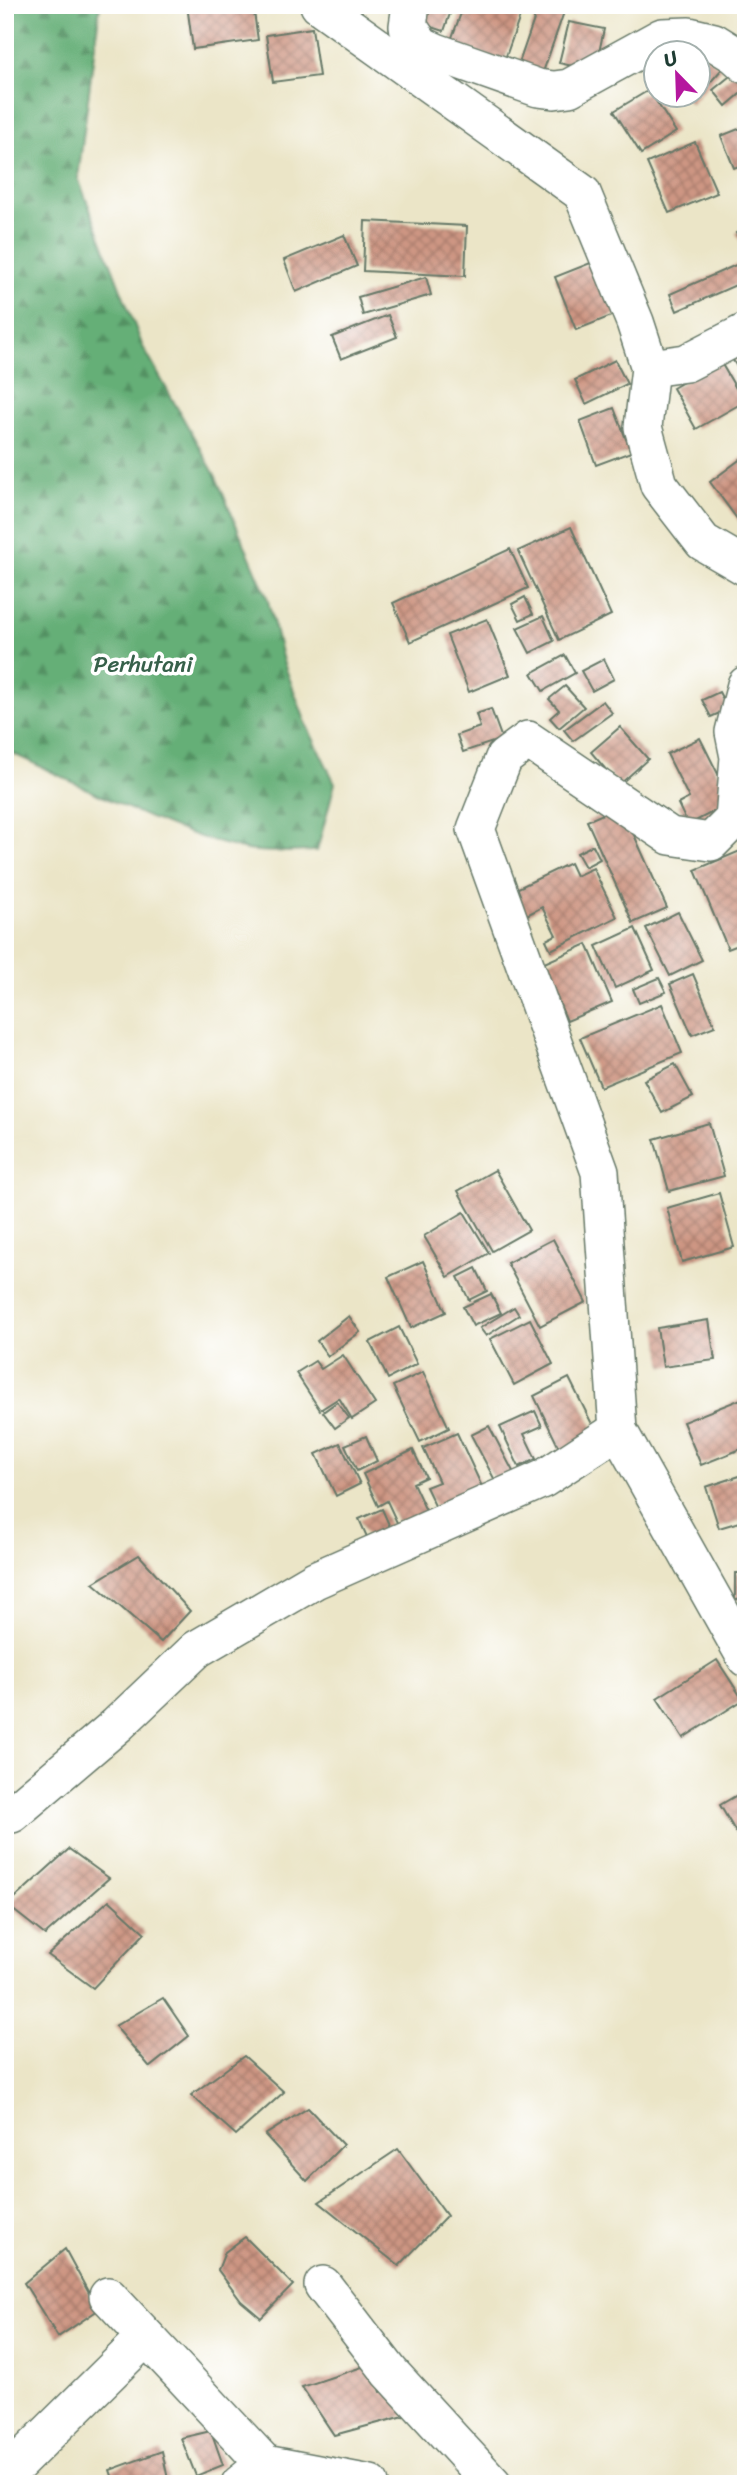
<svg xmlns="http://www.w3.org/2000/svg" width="751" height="2489" font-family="Sriracha,sans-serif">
	<defs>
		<pattern id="forest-firs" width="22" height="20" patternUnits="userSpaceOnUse" patternTransform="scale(1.75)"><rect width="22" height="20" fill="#65af77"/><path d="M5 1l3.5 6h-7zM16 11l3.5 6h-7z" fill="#539062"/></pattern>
		<pattern id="building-cross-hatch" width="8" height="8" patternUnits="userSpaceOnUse" patternTransform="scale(1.75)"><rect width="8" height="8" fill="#ce9683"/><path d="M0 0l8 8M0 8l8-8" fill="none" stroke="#a77c6c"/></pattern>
	</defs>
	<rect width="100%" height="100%" fill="#fff"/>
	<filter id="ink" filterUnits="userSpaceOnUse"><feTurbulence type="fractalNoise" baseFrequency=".0143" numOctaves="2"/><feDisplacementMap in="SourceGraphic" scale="14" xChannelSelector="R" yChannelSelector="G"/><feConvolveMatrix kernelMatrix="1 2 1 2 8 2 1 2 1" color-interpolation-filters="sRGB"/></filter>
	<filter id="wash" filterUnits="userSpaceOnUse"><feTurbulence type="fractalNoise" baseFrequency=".00686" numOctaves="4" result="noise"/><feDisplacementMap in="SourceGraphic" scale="28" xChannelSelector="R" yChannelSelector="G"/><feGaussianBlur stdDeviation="1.57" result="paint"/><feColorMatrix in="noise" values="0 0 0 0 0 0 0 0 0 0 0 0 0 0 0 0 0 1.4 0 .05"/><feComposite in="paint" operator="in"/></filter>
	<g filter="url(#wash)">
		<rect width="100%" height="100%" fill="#ebe5c7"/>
		<!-- forest -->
		<path fill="url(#forest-firs)" stroke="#427656" stroke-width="2" d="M 5,5 L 100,5 L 78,178 L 143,347 L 215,475 L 267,597 L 283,661 L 307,726 L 335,783 L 317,851 C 294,851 263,854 242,849 C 158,829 83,785 5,750 Z"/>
		<g id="blocks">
			<!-- building -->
			<g fill="url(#building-cross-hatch)">
				<polygon points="187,5 253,5 258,40 193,49"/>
				<polygon points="420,5 453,5 444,31 414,21"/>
				<polygon points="464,5 524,5 504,62 450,43"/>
				<polygon points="539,5 555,5 565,9 542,75 518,66"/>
				<polygon points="569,22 604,29 595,71 559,63"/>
				<polygon points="312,28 319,76 273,82 266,35"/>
				<polygon points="701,51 722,69 691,104 680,94 698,94 698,54"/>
				<polygon points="656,56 656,83 644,74"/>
				<polygon points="735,72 746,84 746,89 726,106 713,90"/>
				<polygon points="649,90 676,132 641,154 614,111"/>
				<polygon points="746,126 746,163 734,168 721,136"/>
				<polygon points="695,142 717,193 669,213 647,163"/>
				<polygon points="365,221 467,226 465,276 363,271"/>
				<polygon points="746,228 746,253 736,233"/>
				<polygon points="344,235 357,266 296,292 284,260"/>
				<polygon points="598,260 619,313 576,330 555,277"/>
				<polygon points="738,264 745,281 677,311 670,294"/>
				<polygon points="426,277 431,295 363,315 358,297"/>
				<polygon points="388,315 397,337 341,359 332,337"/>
				<polygon points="746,345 746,382 730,355"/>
				<polygon points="615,360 627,384 586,404 575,380"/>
				<polygon points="720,361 744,402 696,429 673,388"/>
				<polygon points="614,408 631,452 596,465 580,421"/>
				<polygon points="746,455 746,531 710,482"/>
				<polygon points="571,527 611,615 559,640 518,551"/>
				<polygon points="510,549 528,588 410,642 393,603"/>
				<polygon points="525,597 533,614 520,620 512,604"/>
				<polygon points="543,616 554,641 530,653 517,628"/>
				<polygon points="487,619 510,675 469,692 447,635"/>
				<polygon points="565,655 575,673 543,691 532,673"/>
				<polygon points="604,659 614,679 592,691 581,671"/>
				<polygon points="565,686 584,707 559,728 550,718 559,710 549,699"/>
				<polygon points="719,692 728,709 711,717 702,700"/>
				<polygon points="603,701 612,713 573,741 564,730"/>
				<polygon points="491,709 502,739 463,752 457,735 480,727 476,714"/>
				<polygon points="620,727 648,759 619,785 591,752"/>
				<polygon points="700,738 732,802 688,825 678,804 689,798 667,754"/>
				<polygon points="621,806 667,908 633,923 587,821"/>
				<polygon points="593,845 600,859 585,867 577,853"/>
				<polygon points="740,851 746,866 746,942 728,949 695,870"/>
				<polygon points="570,863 576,876 593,868 617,917 551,950 546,940 556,935 542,907 527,915 514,890"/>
				<polygon points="678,912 702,960 670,976 646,928"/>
				<polygon points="635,928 654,970 615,988 596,946"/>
				<polygon points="587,944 612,1002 567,1021 542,964"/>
				<polygon points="693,974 715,1026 692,1035 670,984"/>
				<polygon points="659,978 666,992 639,1003 633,989"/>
				<polygon points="662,1004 682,1053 601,1087 580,1038"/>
				<polygon points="675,1064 693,1097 662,1113 644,1080"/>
				<polygon points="709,1123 724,1176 669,1191 654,1139"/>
				<polygon points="495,1170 529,1230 492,1251 458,1191"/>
				<polygon points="719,1193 734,1247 682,1262 667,1208"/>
				<polygon points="464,1212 489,1253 448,1277 424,1236"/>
				<polygon points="553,1239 586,1302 540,1326 507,1263"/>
				<polygon points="423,1261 446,1312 411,1328 388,1277"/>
				<polygon points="476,1268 487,1291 469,1300 458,1277"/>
				<polygon points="491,1294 501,1313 473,1326 463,1307"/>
				<polygon points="514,1307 519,1315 486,1336 480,1328"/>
				<polygon points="349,1316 360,1332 328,1356 317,1341"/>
				<polygon points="530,1319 553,1364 514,1385 490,1339"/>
				<polygon points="709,1320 715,1360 663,1367 657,1328"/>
				<polygon points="399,1327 417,1364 388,1379 370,1342"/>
				<polygon points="343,1355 375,1404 352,1419 339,1398 320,1410 296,1373 315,1361 321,1369"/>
				<polygon points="423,1372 449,1428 420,1442 393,1386"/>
				<polygon points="569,1378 596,1432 560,1450 534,1396"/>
				<polygon points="741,1399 746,1410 746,1447 701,1465 683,1422"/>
				<polygon points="337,1402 349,1418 335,1428 323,1412"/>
				<polygon points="535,1411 542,1426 524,1434 536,1459 519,1467 500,1427"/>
				<polygon points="489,1426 516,1477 498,1486 471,1435"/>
				<polygon points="457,1433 484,1491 438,1512 426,1487 439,1482 423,1448"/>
				<polygon points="366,1436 377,1461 357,1471 345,1445"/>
				<polygon points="340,1443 360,1484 336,1496 316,1454"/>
				<polygon points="413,1450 426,1477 413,1483 427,1513 399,1527 387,1501 378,1506 363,1474"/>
				<polygon points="746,1474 746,1520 719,1528 706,1487"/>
				<polygon points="382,1509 394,1536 371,1546 359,1519"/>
				<polygon points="139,1555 190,1611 161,1642 93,1583"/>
				<polygon points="735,1573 746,1573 746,1599 735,1600"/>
				<polygon points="717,1660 743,1700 683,1738 657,1698"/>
				<polygon points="744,1791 746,1832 738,1836 720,1805"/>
				<polygon points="69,1849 109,1878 45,1935 7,1905"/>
				<polygon points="109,1900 145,1933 93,1988 48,1955"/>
				<polygon points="163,1998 189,2036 150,2067 115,2026"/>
				<polygon points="244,2056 284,2092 236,2135 191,2095"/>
				<polygon points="308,2108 343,2145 307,2181 265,2135"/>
				<polygon points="398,2149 447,2216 399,2266 319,2202"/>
				<polygon points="245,2237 293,2285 261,2318 241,2301 218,2270 225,2252"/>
				<polygon points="65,2249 98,2310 58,2337 24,2283"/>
				<polygon points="371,2364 381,2392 404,2390 415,2413 334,2435 302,2387"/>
				<polygon points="211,2431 223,2465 196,2476 181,2438"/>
				<polygon points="162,2451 169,2484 115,2484 110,2470"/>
			</g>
		</g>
	</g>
	<g filter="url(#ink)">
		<use href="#blocks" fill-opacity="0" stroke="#667867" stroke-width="2"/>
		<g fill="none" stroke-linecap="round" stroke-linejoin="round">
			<defs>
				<g id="minor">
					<polyline points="319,5 582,193 635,322 650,368 643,427 659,485 703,542 746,567"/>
					<polyline points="411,5 408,26 421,45 436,52 538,88 554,90 569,88 662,37 689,36 714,42 735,55 746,65"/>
					<polyline points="650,368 686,363 746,332"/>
					<polyline points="746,685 734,732 739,757 734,819 711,842 670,836 528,740 504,758 476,829 600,1172 618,1430 746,1658"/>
					<polyline points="12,1814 117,1725 197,1649 315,1580 543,1479 618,1430"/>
					<polyline points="323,2285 390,2372 493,2484"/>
					<polyline points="108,2296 265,2464"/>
					<polyline points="5,2476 146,2337"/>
					<polyline points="240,2484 265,2464 370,2484"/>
				</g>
			</defs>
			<!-- minor casing -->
			<use href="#minor" stroke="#667867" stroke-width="40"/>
			<!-- minor -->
			<use href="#minor" stroke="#fff" stroke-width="37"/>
		</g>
	</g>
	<g text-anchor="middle" stroke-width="7" stroke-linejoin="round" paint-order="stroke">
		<!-- park labels -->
		<g font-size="23" fill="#36604a" stroke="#fff">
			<text x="143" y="672">Perhutani</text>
		</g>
	</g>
	<!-- margin -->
	<rect width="751" height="2489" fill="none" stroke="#fff" stroke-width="28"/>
	<!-- north arrow -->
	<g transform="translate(677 74) rotate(337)"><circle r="33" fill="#ffffff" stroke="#a5b1ae" stroke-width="2"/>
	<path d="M0-5L12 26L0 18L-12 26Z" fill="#b5179e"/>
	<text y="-10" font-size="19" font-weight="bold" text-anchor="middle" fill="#1f3d34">U</text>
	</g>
</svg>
